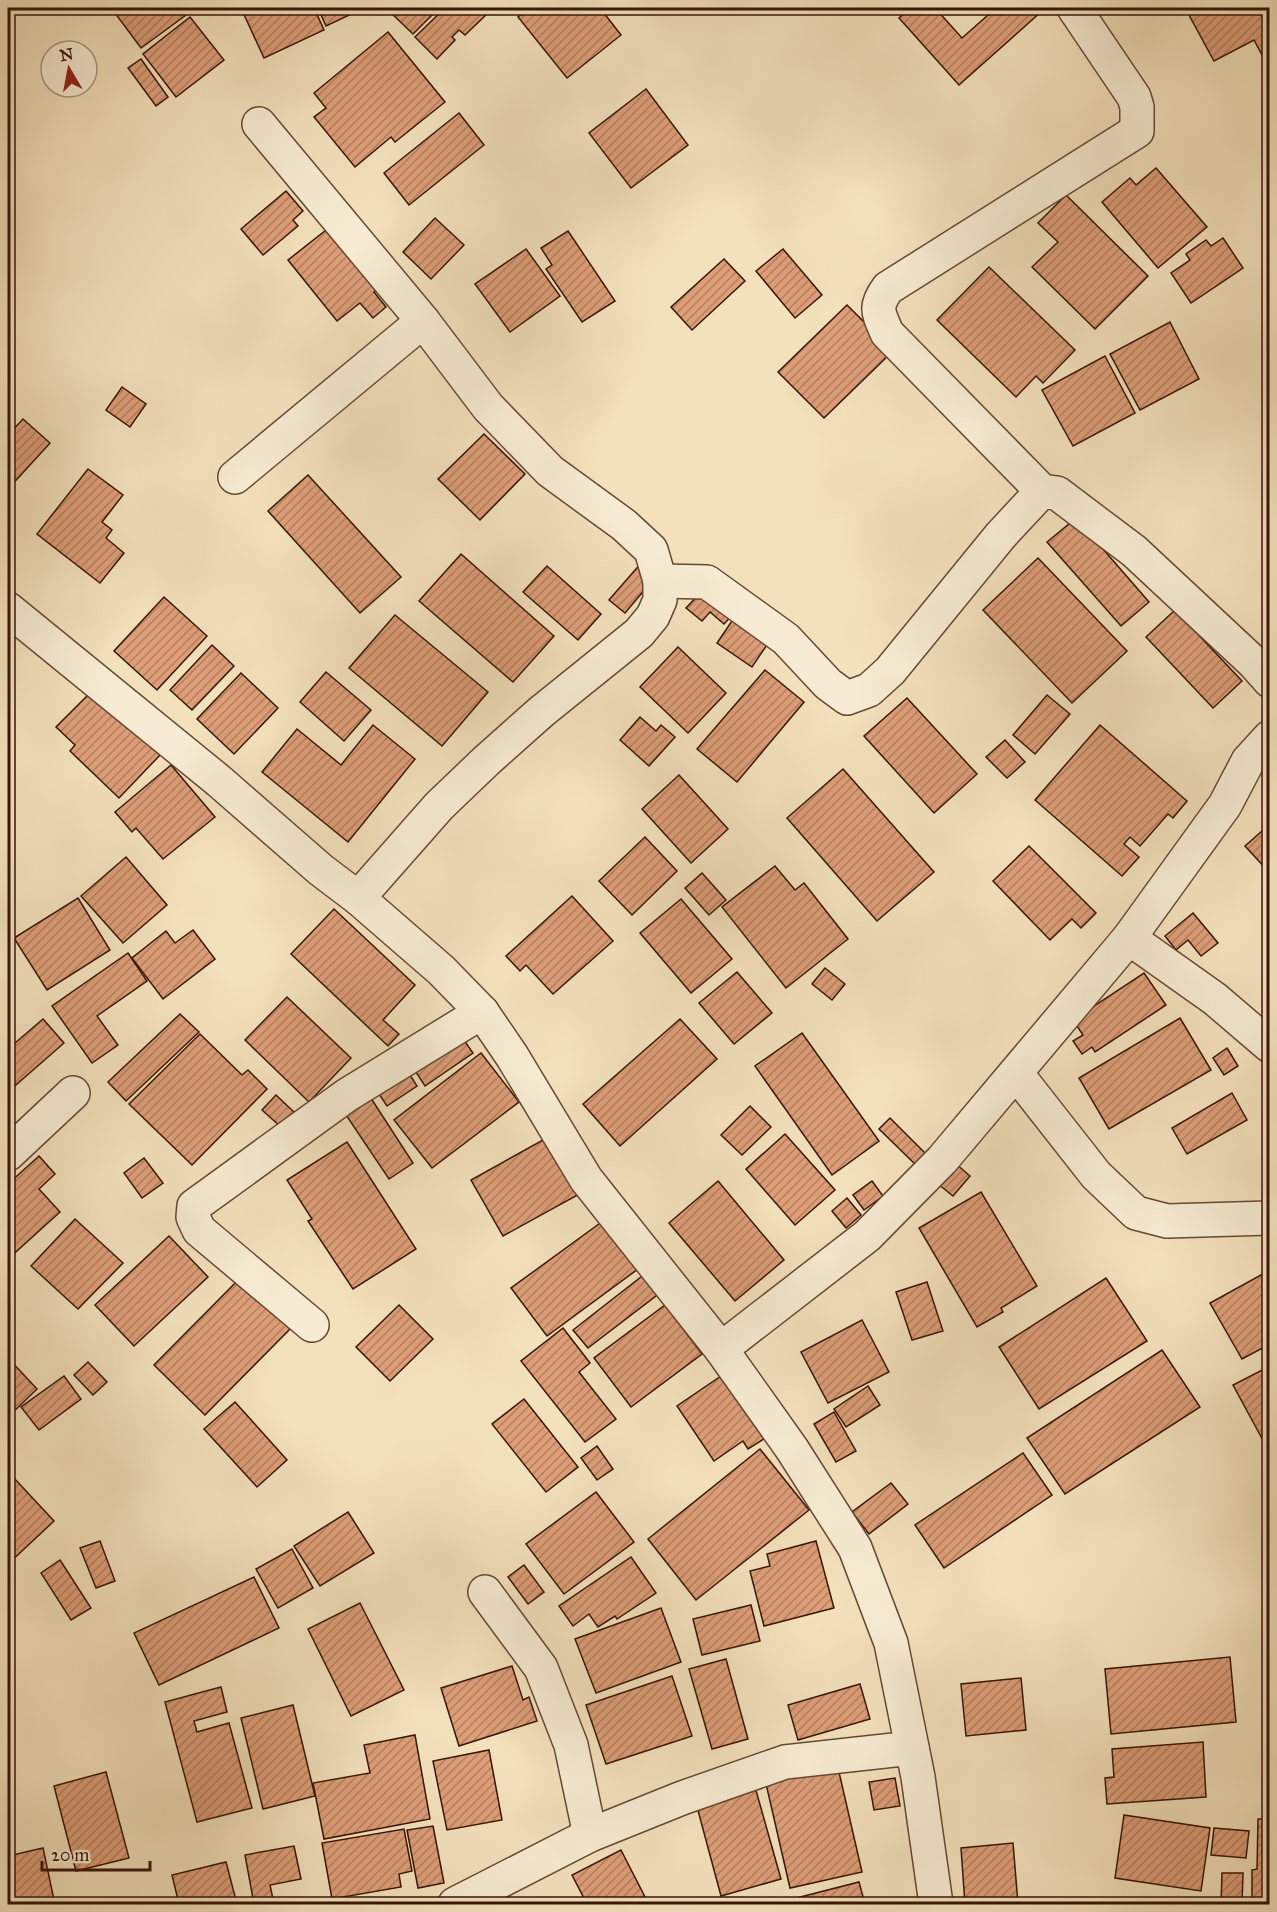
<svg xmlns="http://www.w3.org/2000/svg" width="1277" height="1912" font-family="'IM FELL Great Primer',serif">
	<defs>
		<pattern id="building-hatch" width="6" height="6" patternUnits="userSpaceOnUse" patternTransform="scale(1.5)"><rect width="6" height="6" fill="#dd9e78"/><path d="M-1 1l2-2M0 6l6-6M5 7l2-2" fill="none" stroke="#b48060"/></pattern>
	</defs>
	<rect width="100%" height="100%" fill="#f3e1bc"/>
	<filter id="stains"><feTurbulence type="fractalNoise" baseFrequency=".00333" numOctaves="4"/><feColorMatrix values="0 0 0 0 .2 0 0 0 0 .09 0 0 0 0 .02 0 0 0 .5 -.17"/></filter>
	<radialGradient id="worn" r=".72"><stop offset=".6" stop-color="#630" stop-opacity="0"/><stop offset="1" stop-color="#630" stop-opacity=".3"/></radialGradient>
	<!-- building -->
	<g fill="url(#building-hatch)" stroke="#371507" stroke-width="1.5">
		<polygon points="114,8 191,8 193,10 141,48 112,9"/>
		<polygon points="241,8 314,8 324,30 264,58"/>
		<polygon points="318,8 356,8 358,11 326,26"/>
		<polygon points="386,8 439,8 413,34"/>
		<polygon points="445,8 482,8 488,13 465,35 459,30 452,37 455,40 437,59 415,37"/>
		<polygon points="531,8 600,8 621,35 567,78 518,17"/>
		<polygon points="887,8 901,8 893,14"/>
		<polygon points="910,8 935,8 962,38 996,8 1039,8 1042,11 959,85 899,18"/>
		<polygon points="1203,8 1270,8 1270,70 1254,40 1214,61 1189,15"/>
		<polygon points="190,17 224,60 176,97 143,54"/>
		<polygon points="388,32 445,102 395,142 391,137 355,167 314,117 326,108 314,93"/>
		<polygon points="141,59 168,97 156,106 128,68"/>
		<polygon points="646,89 688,145 631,188 589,133"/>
		<polygon points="459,113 484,145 409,205 384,173"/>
		<polygon points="1156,168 1207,227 1158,268 1102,202 1130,178 1136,185"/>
		<polygon points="286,191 303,211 293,220 298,226 263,255 241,229"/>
		<polygon points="1066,195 1148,276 1095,329 1032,267 1058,242 1038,223"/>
		<polygon points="435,218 464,245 431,279 403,252"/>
		<polygon points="335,223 384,284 374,292 386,307 373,318 360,303 337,321 288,260"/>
		<polygon points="568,231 615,301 582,322 546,269 552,265 541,248"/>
		<polygon points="1223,238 1243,268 1191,303 1171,273 1190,260 1186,254 1206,240 1211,246"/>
		<polygon points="526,249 560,296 510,332 475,284"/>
		<polygon points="783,249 822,295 795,318 756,271"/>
		<polygon points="724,259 745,281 692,330 671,307"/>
		<polygon points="989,267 1075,350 1043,383 1036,376 1016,397 937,320"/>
		<polygon points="847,305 893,351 824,418 778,372"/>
		<polygon points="1170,322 1199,379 1140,410 1110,354"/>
		<polygon points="1105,356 1135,413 1073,446 1042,390"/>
		<polygon points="122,387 146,404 130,427 106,410"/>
		<polygon points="23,419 50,443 8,489 8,435"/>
		<polygon points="484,434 525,474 480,520 438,479"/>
		<polygon points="88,469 123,495 102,522 112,530 106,538 124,553 100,583 37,534"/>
		<polygon points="308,475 401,577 360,613 268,511"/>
		<polygon points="1076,518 1149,602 1121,626 1047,542"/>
		<polygon points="461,554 554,636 513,682 419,601"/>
		<polygon points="1038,558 1127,651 1072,703 983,610"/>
		<polygon points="642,562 657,575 625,613 609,600"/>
		<polygon points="547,566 601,614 578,640 523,592"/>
		<polygon points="706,587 735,612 724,624 710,612 702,621 686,608"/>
		<polygon points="164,597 207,636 157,690 114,651"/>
		<polygon points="740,609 775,633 752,667 717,643"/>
		<polygon points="1175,610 1242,681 1213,708 1146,637"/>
		<polygon points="395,615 488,692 442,746 349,668"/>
		<polygon points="212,645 234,666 192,710 170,690"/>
		<polygon points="678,647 726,693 688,733 640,687"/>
		<polygon points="765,670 804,702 737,782 697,749"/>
		<polygon points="326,672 371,710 344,741 300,702"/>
		<polygon points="241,673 278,708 234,754 197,719"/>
		<polygon points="92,691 160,755 119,798 70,751 75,745 56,727"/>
		<polygon points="1047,695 1070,714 1035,754 1013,735"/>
		<polygon points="907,698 977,774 934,813 864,736"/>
		<polygon points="640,717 656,731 661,725 675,737 649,766 620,740"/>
		<polygon points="373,725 415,759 348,842 262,772 297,729 341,765"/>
		<polygon points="1100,725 1187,801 1173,818 1168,814 1140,846 1130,837 1124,844 1139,857 1122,876 1035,800"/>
		<polygon points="1005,740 1025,762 1007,778 986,757"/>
		<polygon points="171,765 215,817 163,859 136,828 132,832 115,812"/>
		<polygon points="843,769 934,872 877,921 787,818"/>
		<polygon points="679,775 728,829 691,863 642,809"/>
		<polygon points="1270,824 1270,881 1264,875 1268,871 1245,846"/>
		<polygon points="645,837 677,871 632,915 599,881"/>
		<polygon points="1029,846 1096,913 1081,928 1072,919 1050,940 993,881"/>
		<polygon points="126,857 167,905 123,943 81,896"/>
		<polygon points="775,866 795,890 804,883 848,939 786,988 722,907"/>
		<polygon points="702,873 726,900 709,915 685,888"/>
		<polygon points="572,896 613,941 553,994 526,965 520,971 506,956"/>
		<polygon points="78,898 110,950 47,990 14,938"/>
		<polygon points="681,899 732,959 691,993 640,933"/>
		<polygon points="334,909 415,985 383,1020 399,1034 388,1046 291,954"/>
		<polygon points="1193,913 1218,943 1201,956 1188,940 1176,950 1165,936"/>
		<polygon points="193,930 215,959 163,999 132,958 166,931 175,943"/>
		<polygon points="128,953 147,981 97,1016 118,1045 92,1063 52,1006"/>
		<polygon points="825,968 845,984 832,1000 812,984"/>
		<polygon points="737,972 772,1013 734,1044 699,1003"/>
		<polygon points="1144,973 1166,1005 1095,1052 1092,1047 1082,1054 1073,1041 1083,1035 1073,1020"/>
		<polygon points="287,997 351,1058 309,1102 245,1040"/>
		<polygon points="180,1014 199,1032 126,1101 108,1082"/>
		<polygon points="1180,1018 1211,1070 1109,1129 1079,1078"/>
		<polygon points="43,1019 64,1043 9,1091 8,1089 8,1049"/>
		<polygon points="680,1019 717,1059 620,1146 583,1104"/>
		<polygon points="459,1033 473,1053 425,1086 412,1066"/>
		<polygon points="802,1033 879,1141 832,1175 755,1066"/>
		<polygon points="200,1034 242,1075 248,1070 267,1089 192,1165 129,1104"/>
		<polygon points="1227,1048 1238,1066 1224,1075 1213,1058"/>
		<polygon points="481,1053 519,1102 432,1168 394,1120"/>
		<polygon points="407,1070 417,1086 387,1106 377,1091"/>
		<polygon points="367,1092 413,1163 389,1179 342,1109"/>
		<polygon points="1232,1093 1247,1120 1187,1154 1172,1128"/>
		<polygon points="276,1095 295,1113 281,1127 262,1110"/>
		<polygon points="750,1106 771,1127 742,1155 721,1135"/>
		<polygon points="890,1118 929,1157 919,1168 879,1129"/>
		<polygon points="785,1134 835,1190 795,1225 746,1169"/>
		<polygon points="552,1135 583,1192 503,1236 471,1180"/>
		<polygon points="347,1142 416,1249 353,1289 308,1221 312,1219 287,1180"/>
		<polygon points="39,1156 55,1174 39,1189 60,1212 8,1259 8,1184"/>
		<polygon points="144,1158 163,1183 142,1198 124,1173"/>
		<polygon points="955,1163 970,1176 953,1196 938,1184"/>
		<polygon points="718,1181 784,1260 735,1301 669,1223"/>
		<polygon points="872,1181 883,1196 864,1210 853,1195"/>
		<polygon points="981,1192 1037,1286 1001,1308 1003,1312 977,1327 919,1228"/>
		<polygon points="847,1198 861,1215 846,1228 832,1211"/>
		<polygon points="75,1219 123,1263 78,1309 31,1266"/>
		<polygon points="603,1221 638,1269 547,1336 511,1288"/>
		<polygon points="169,1236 208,1277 134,1346 95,1305"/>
		<polygon points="1270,1270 1270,1344 1242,1359 1210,1303"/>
		<polygon points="646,1273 661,1292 588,1348 573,1330"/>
		<polygon points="1106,1278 1147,1341 1039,1409 999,1347"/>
		<polygon points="239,1279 290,1329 205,1415 154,1365"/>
		<polygon points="927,1282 943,1331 912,1340 896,1292"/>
		<polygon points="399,1305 433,1339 390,1381 356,1347"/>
		<polygon points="665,1305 702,1354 631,1407 594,1358"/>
		<polygon points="862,1320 889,1372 828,1403 801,1352"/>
		<polygon points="563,1328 590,1363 579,1372 616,1419 585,1442 521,1361"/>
		<polygon points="1162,1350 1200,1407 1065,1494 1027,1438"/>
		<polygon points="8,1358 37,1389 8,1417"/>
		<polygon points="88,1362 107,1382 93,1395 74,1375"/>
		<polygon points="1270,1366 1270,1441 1265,1444 1233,1385"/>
		<polygon points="724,1374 767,1437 748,1449 743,1441 714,1461 677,1406"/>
		<polygon points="64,1376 81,1399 39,1430 21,1407"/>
		<polygon points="868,1386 880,1405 846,1427 834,1409"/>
		<polygon points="524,1399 578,1467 546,1492 492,1424"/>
		<polygon points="235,1402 287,1460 257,1487 204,1429"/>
		<polygon points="834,1412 856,1451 836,1462 814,1424"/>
		<polygon points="597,1446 613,1469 597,1480 581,1458"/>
		<polygon points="760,1449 809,1510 696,1600 648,1539"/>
		<polygon points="1023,1453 1052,1495 944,1568 915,1525"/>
		<polygon points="13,1477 54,1521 8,1564 8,1524 15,1517 8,1508 8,1482"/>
		<polygon points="891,1483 908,1504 869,1534 852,1512"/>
		<polygon points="596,1492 634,1542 564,1594 526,1544"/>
		<polygon points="348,1512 374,1553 320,1586 294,1546"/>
		<polygon points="100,1541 115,1581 96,1588 80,1548"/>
		<polygon points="816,1541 834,1608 764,1626 750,1571 770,1566 767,1554"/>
		<polygon points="292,1549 313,1588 278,1608 256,1569"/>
		<polygon points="631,1557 656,1593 617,1619 615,1616 598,1627 589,1614 573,1626 559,1606"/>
		<polygon points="60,1560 91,1608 71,1620 41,1573"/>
		<polygon points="524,1565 544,1592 528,1604 508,1577"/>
		<polygon points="254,1577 279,1628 159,1685 134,1633"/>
		<polygon points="360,1603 404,1690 351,1716 308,1629"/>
		<polygon points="751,1605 760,1641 702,1655 693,1619"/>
		<polygon points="661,1608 681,1662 596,1693 575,1639"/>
		<polygon points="1230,1657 1236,1722 1111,1734 1105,1669"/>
		<polygon points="726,1659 748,1739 712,1749 689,1669"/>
		<polygon points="512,1666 523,1700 529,1697 537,1721 459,1746 441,1688"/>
		<polygon points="672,1676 692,1736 606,1764 586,1705"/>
		<polygon points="1021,1678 1026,1730 966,1736 961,1684"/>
		<polygon points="860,1684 870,1719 798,1740 788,1705"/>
		<polygon points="221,1687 227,1712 194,1721 197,1732 229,1723 252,1808 197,1822 165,1702"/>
		<polygon points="293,1705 315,1796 263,1809 241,1718"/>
		<polygon points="415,1735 430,1819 324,1839 313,1783 370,1773 364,1745"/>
		<polygon points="1203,1742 1206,1797 1107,1804 1105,1778 1114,1777 1112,1749"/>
		<polygon points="489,1750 502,1820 447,1830 433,1761"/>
		<polygon points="836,1759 862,1872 790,1888 764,1775"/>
		<polygon points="106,1772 129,1858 76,1871 54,1786"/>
		<polygon points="895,1778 900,1806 874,1810 869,1782"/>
		<polygon points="755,1787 781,1879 721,1896 696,1803"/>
		<polygon points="1124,1815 1210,1828 1201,1891 1115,1878"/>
		<polygon points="1258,1819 1270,1819 1270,1904 1257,1904 1257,1899 1252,1898 1252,1870 1257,1869"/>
		<polygon points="433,1826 444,1883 418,1888 407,1830"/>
		<polygon points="1214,1828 1249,1831 1246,1858 1211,1855"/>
		<polygon points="404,1829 412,1871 399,1874 401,1887 332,1899 322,1843"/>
		<polygon points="1013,1843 1018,1904 965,1904 961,1848"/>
		<polygon points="294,1846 301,1879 270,1885 274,1904 254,1904 245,1855"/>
		<polygon points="43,1848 54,1900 31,1904 8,1904 8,1856"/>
		<polygon points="621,1850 646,1899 635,1904 587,1904 572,1875"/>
		<polygon points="226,1862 237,1904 179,1904 172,1875"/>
		<polygon points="1222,1873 1243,1873 1242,1904 1221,1904"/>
		<polygon points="859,1882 865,1904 773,1904"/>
	</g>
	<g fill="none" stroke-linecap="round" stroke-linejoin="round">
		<defs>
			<g id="minor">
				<polyline points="259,124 423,321 488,407 550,471 624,525 651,550 660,581 660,600 653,616 639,633 541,712 486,761 439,806 358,898"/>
				<polyline points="235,477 423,321"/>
				<path d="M 1042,491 L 887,333 C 878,312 874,307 888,288 L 1137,131 L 1137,107 L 1134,97 L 1074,8"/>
				<polyline points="660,581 707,582 786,639 828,684 847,698 869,690 890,671 1001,535 1042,491 1057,493 1134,551 1254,663 1270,681"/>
				<polyline points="8,609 219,781 321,870 358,898 441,970 482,1012 512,1056 586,1179 721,1349 792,1449 855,1548 891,1643 918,1777 936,1904"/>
				<polyline points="1129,938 1215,999 1270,1046"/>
				<polyline points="1016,1073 1096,1175 1136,1213 1167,1221 1270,1218"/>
				<polyline points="8,1154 73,1093"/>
				<polyline points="312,1325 199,1230 193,1217 194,1206 347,1095 482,1012"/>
				<polyline points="721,1349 867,1236 942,1160 1129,938 1225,805 1248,761 1270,737"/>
				<polyline points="485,1592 541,1668 571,1745 590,1835"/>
				<polyline points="455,1904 590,1835 682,1798 785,1762 912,1748"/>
			</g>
		</defs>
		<!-- minor casing -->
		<use href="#minor" stroke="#664834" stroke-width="36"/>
		<!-- minor -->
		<use href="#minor" stroke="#f7ecd3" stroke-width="33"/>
	</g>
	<!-- margin -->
	<rect width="1277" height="1912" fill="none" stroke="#f3e1bc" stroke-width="30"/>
	<rect x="9" y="9" width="1259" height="1894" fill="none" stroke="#371507" stroke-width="3"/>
	<rect x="15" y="15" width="1247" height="1882" fill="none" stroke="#371507" stroke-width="1.5"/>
	<!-- north arrow -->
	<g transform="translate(69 69) rotate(350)"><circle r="28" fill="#f7ecd3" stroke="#aa9681" stroke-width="1.5"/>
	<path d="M0-4.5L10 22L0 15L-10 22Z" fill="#8f2418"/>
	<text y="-9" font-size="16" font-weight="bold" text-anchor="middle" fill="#371507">N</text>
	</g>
	<!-- scale -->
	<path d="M42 1861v9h108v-9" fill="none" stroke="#371507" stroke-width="3"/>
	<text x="51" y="1861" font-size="18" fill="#371507" stroke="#f7ecd3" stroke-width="4.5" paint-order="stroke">20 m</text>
	<rect width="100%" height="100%" filter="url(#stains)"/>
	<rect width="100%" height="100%" fill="url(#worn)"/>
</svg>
